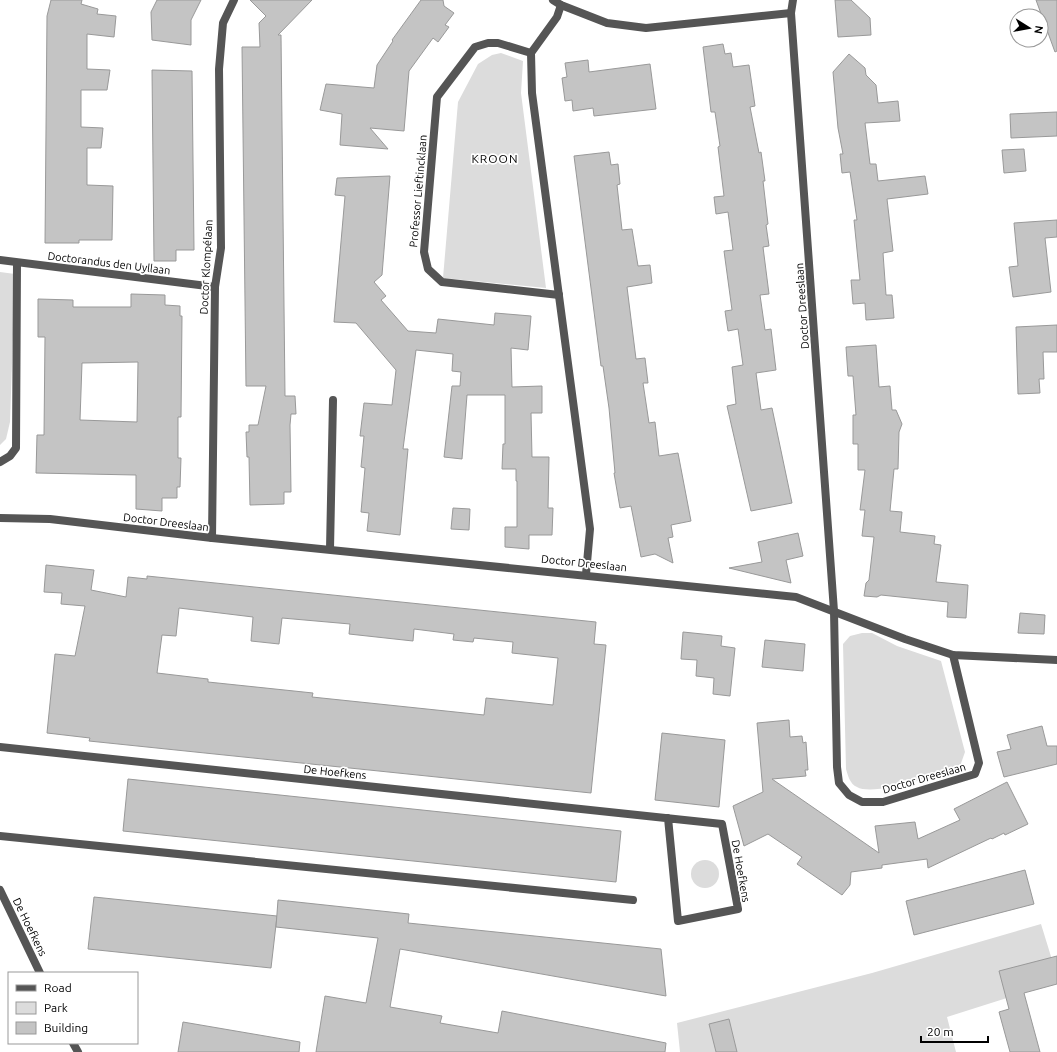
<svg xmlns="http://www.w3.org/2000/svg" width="1057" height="1052" font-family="Ubuntu,sans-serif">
	<rect width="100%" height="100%" fill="#fff"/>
	<!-- green -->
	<g fill="#dcdcdc">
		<polygon points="501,53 523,61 521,93 546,288 443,278 458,102 478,64 492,55"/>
		<polygon points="0,272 15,274 10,422 6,439 0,445"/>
		<path d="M 862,633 L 872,633 L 897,646 L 941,661 L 965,752 L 959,769 C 939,774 874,797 857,787 C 850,784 848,776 846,769 L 843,644 L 850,636 Z"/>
		<circle cx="705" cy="874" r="14"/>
		<polygon points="1041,924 1053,963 1010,997 947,1017 956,1052 680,1052 677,1023 872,973"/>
	</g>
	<!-- building -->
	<g fill="#c4c4c4" stroke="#999" fill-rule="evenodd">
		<polygon points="51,0 82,0 81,4 98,9 97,14 116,16 114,37 87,34 87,69 110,70 107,90 81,90 81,127 103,128 101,148 87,148 87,185 113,186 112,240 79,240 79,243 45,243 47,16"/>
		<polygon points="157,0 201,0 191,20 191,45 152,40 151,12"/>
		<polygon points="250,0 312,0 278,35 281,35 285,396 295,396 296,414 291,414 290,425 291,492 284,492 284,504 250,505 249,457 247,457 246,432 249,432 249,425 258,425 266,386 246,386 242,47 260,47 259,23 266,16"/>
		<polygon points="421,0 443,0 444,6 454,13 445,25 449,27 438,42 433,38 409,71 404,131 370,128 388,149 340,145 342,114 320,110 326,84 374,88 377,65 393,41 392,40"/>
		<polygon points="835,0 851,0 870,18 871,35 838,37"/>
		<polygon points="1036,0 1057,0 1057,51 1055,52"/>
		<polygon points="723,44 725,54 731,53 733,67 749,65 755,106 750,107 759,153 761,152 765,181 763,181 768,224 766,225 769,246 763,247 769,294 760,295 765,330 771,329 776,370 756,373 761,410 772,408 792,503 751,511 727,406 736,404 732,367 743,365 738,329 728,331 725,311 732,310 724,251 733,250 728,212 716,214 714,197 724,196 718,147 720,146 715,112 711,112 703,47"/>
		<polygon points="849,54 865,68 866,75 876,85 878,103 898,101 900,121 865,123 870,164 876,164 878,181 925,176 928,194 887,199 893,251 883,253 886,295 892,295 894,318 866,320 865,303 853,304 851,280 860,280 854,220 857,220 850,172 842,173 840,154 843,154 838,128 833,72"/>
		<polygon points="588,60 589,72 650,64 656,109 594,116 593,108 573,111 572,100 565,101 562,78 567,77 565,63"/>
		<polygon points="152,70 192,71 194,250 176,250 176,261 154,261"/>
		<polygon points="1057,112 1057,136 1011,138 1010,114"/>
		<polygon points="1024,149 1026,171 1004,173 1002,150"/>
		<polygon points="609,152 611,165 618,164 620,184 617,185 622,230 632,229 638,266 650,265 652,283 627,287 636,359 645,358 648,383 643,383 649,423 655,422 659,456 678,453 691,521 671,525 673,537 668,538 673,563 655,554 641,557 631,506 620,508 614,473 615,473 609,408 603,366 601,366 574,156"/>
		<polygon points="390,176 382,275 374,282 386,296 381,300 408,331 436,333 438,319 494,325 495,313 531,316 528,350 511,348 512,387 542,386 542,413 531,413 532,457 549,457 548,508 553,508 552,535 529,535 529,549 505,547 505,527 517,527 517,481 516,481 516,469 502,469 503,444 505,444 505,395 467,395 462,459 444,457 452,386 460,386 461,372 452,371 453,354 416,350 403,449 408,449 400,535 367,531 369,513 361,512 365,468 361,467 364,436 360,436 364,403 392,405 396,370 356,323 334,322 345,196 335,195 337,178"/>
		<polygon points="1057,220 1057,237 1045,238 1051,292 1013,297 1009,267 1018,266 1014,223"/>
		<path d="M 131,294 L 165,295 L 165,305 L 180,306 L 180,316 L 182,316 L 181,417 L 178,417 L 178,458 L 181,458 L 180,487 L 177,487 L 177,498 L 162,498 L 162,511 L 136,509 L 136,475 L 36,473 L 37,435 L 44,435 L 45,337 L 38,337 L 38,299 L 73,300 L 73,307 L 131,307 ZM 138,362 L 137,422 L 80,420 L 82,363 Z"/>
		<polygon points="1057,325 1057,352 1043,352 1044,379 1039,379 1040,393 1018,394 1016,327"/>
		<polygon points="876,345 879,387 890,386 892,410 896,410 902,424 899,432 898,469 894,469 890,511 902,512 900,532 935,536 934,544 941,545 936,582 968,585 966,618 947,617 948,602 881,595 877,597 864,596 866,583 869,580 874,537 862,536 865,510 860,510 865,470 858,470 858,444 853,444 853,415 856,415 853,376 848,376 846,347"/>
		<polygon points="453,508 470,509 469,530 451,529"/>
		<polygon points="798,533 803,556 786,560 791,583 729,568 762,562 758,542"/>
		<path d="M 46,565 L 94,570 L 91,590 L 126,597 L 128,577 L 147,579 L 147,576 L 596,622 L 594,644 L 606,645 L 591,793 L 89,741 L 90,738 L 47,733 L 55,654 L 75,656 L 85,606 L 61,604 L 62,593 L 44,592 ZM 179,608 L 253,617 L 251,641 L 279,644 L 282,618 L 350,624 L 349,634 L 413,641 L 414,629 L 454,634 L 453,640 L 473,642 L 474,638 L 513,642 L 512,653 L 558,658 L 553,705 L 486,698 L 484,715 L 312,697 L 313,693 L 208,682 L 208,679 L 157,673 L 162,635 L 176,636 Z"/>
		<polygon points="1020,613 1045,615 1044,634 1018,633"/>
		<polygon points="683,632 722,636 721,646 735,648 730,696 713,694 714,678 696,676 697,660 681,659"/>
		<polygon points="765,640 805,644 803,671 762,667"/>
		<polygon points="789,720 790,737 802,736 803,743 806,742 808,770 805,770 806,776 772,779 879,853 875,826 915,822 918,839 960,820 954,809 1007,782 1028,824 1005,835 1004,833 992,839 991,838 928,868 927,859 882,865 882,868 851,872 850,885 842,895 797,864 802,857 768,834 744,846 733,806 763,792 757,723"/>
		<polygon points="1042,726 1047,746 1057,746 1057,764 1004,777 997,752 1011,749 1007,735"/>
		<polygon points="662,733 725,740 719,807 655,800"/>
		<polygon points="128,779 621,831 616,882 123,831"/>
		<polygon points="1025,870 1034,904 914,935 906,901"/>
		<polygon points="94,897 277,916 271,968 88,949"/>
		<polygon points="278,900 409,914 408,923 661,949 666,996 400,949 390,1007 442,1016 440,1023 498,1033 502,1011 666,1043 665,1052 316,1052 325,996 366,1003 378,938 276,927"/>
		<polygon points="1057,956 1057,984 1024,993 1040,1052 1010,1052 999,1012 1009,1009 999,971"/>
		<polygon points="729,1019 737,1052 716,1052 709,1024"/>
		<polygon points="183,1022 300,1042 299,1052 178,1052"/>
	</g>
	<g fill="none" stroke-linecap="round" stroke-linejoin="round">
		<!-- lane -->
		<g stroke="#555" stroke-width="8">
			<polyline points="0,747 722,824 738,909 678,921 668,818"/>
			<polyline points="0,836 633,900"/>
		</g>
		<!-- street -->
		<g stroke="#555" stroke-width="8">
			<polyline points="553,0 561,5 607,23 646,28 791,13"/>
			<polyline points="793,0 791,13 834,611 837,767 839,783 849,795 862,802 883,802 975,774 979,763 953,655"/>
			<polyline points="561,5 557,17 531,53 532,93 590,529 586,574"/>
			<polyline points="531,53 498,43 488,43 475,47 437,97 424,252 428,269 442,282 559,295"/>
			<polyline points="0,260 215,287"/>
			<polyline points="0,462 10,456 16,448 17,263"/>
			<polyline points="0,518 50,519 212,538 796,597 905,639 953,655 1057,660"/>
			<polyline points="212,538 215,287 221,248 219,69 223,23 234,0"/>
			<polyline points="330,549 333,400"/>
			<polyline points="0,890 40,973"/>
			<polyline points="73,1043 78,1052"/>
		</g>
	</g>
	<g text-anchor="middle" stroke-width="3.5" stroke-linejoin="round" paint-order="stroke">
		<!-- street labels -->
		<g font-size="11" fill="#000" stroke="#fff">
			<text transform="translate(418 191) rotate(-85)" y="4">Professor Lieftincklaan</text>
			<text transform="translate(109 263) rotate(7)" y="4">Doctorandus den Uyllaan</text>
			<text transform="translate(206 267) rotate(-87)" y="4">Doctor Klompélaan</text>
			<text transform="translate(802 306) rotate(-94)" y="4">Doctor Dreeslaan</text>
			<text transform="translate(166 522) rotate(7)" y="4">Doctor Dreeslaan</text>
			<text transform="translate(584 563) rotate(6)" y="4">Doctor Dreeslaan</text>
			<text transform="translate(335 772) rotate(6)" y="4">De Hoefkens</text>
			<text transform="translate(924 778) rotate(-16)" y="4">Doctor Dreeslaan</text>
			<text transform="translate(741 871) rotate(80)" y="4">De Hoefkens</text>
			<text transform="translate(30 927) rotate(64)" y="4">De Hoefkens</text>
		</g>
		<!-- neighbourhood labels -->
		<g font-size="12" letter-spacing="1" fill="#000" stroke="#fff">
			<text x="495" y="163">KROON</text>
		</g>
	</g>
	<!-- legend -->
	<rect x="8" y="972" width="130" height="72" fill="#ffffff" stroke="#999999"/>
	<rect x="16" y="985" width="20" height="6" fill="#555555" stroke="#999999"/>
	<text x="44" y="992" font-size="12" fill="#000000">Road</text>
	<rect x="16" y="1002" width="20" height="12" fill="#dcdcdc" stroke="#999999"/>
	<text x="44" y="1012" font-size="12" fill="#000000">Park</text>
	<rect x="16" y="1022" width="20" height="12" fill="#c4c4c4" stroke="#999999"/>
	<text x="44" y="1032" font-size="12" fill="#000000">Building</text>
	<!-- north arrow -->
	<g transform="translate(1029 28) rotate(101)"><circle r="19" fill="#ffffff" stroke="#999999"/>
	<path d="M0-3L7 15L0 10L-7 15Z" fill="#000000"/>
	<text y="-6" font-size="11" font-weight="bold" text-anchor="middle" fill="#000000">N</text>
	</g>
	<!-- scale -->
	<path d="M921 1036v6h67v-6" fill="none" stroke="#000000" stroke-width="2"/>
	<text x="927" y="1036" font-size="12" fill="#000000" stroke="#ffffff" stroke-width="3" paint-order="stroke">20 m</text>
</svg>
